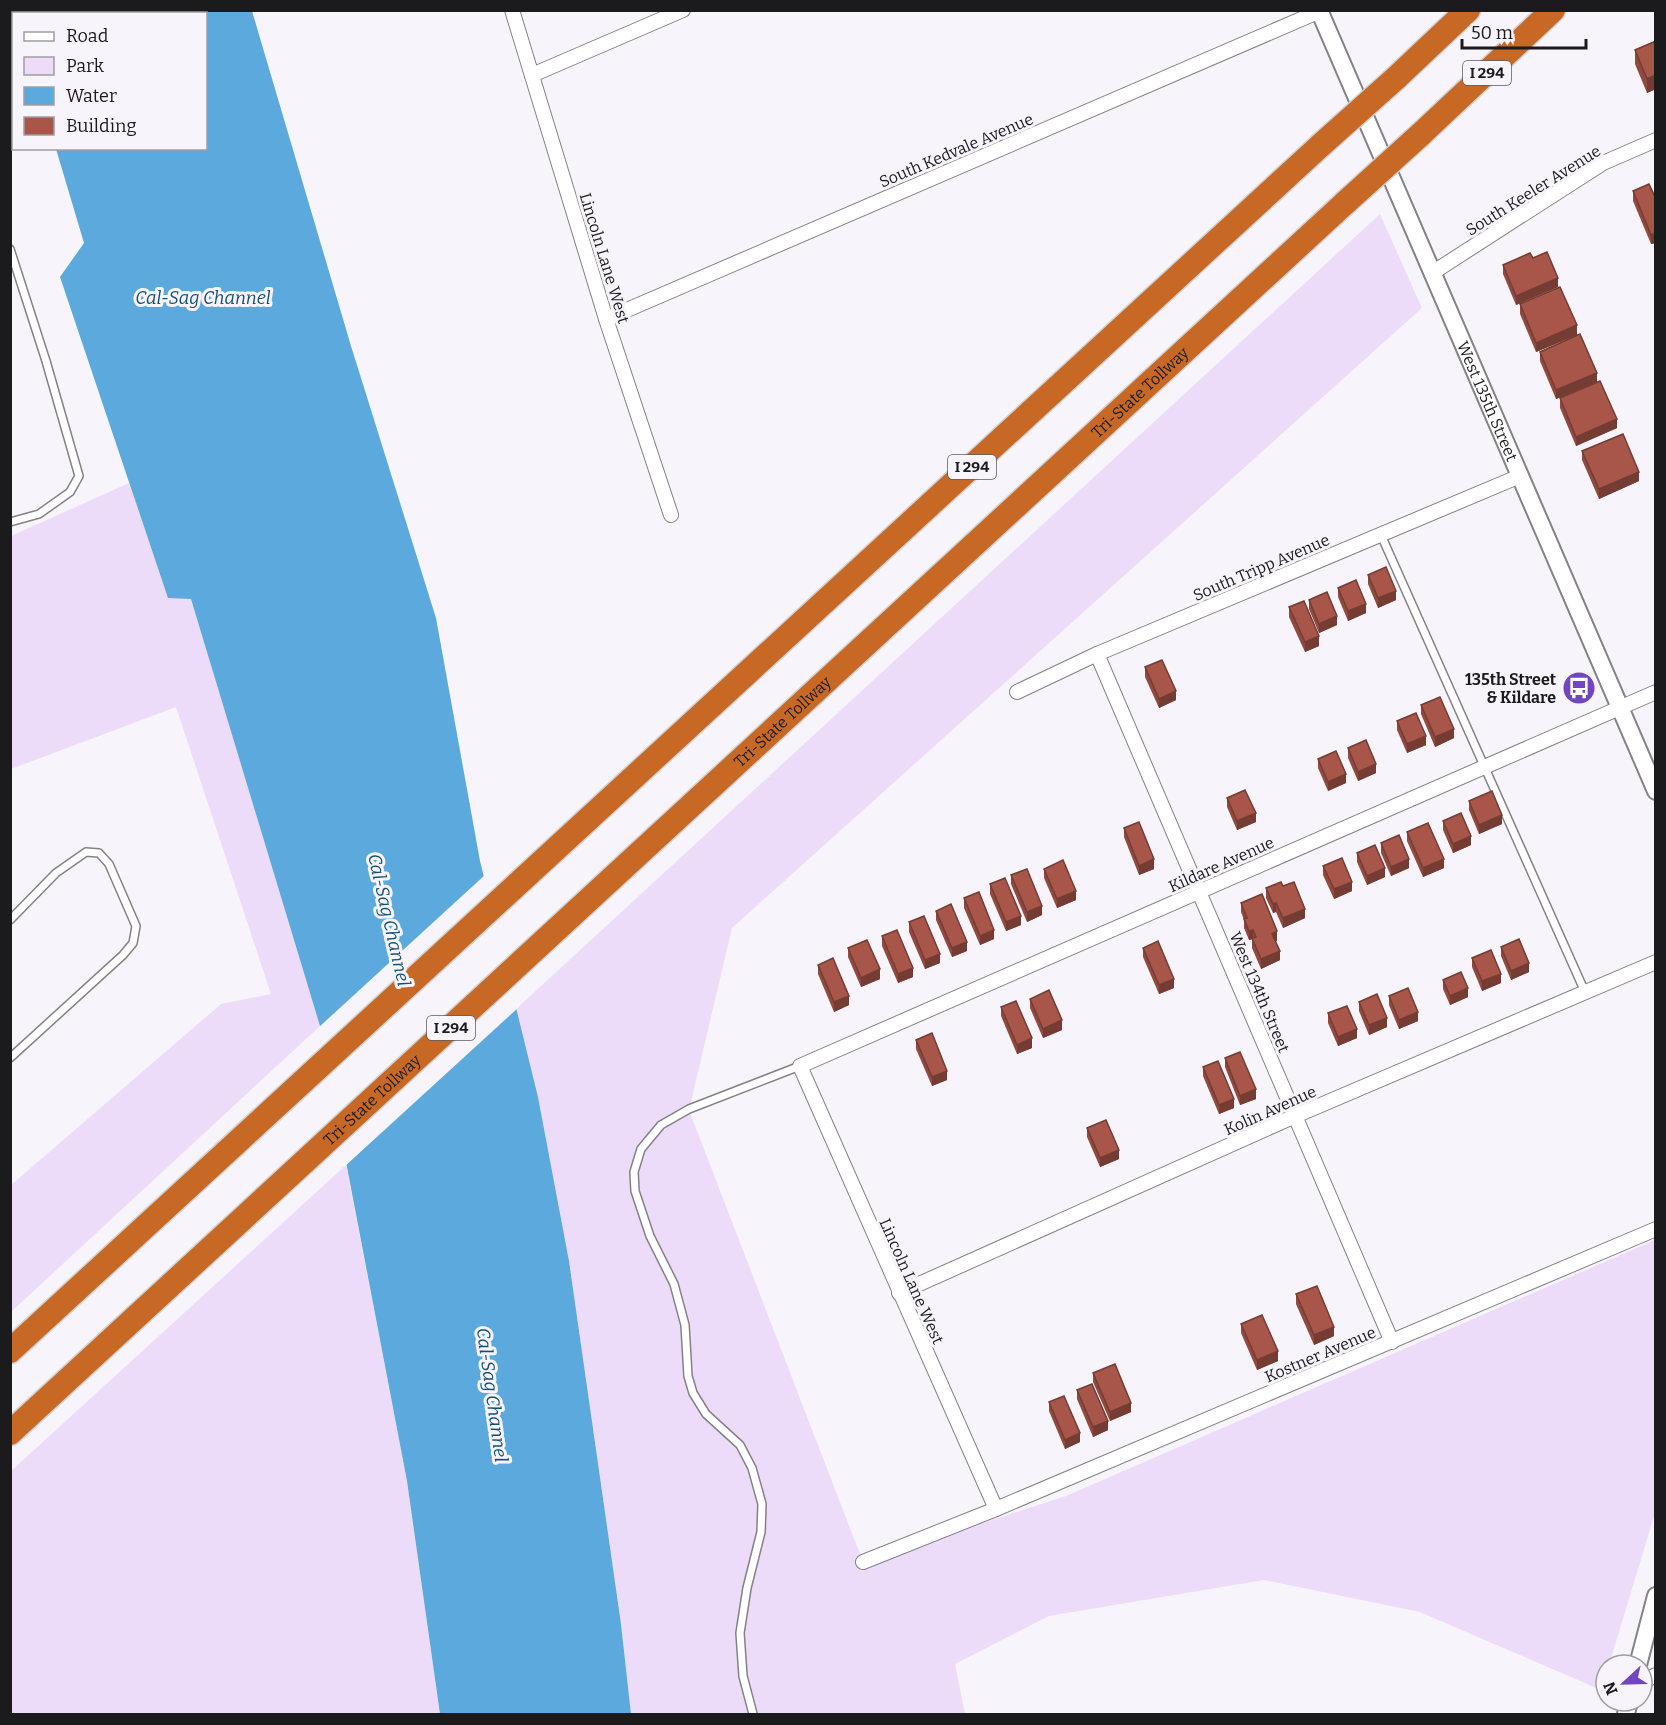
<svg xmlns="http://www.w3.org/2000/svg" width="1666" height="1725" font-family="Bitter,serif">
	<rect width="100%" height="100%" fill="#f8f4fb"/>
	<!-- green -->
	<g fill="#ecdcfa">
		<polygon points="1380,214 1422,308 732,928 689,1110 863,1562 1066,1496 1655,1240 1655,1513 1609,1665 1606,1665 1606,1673 1601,1690 1420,1612 1264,1580 1049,1616 955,1664 965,1714 631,1714 621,1624 569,1261 538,1097 516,1009"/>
		<polygon points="129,483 168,597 191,598 320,1026 11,1312 11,1185 221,1004 271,994 176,707 11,769 11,536"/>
		<polygon points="346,1165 407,1481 440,1714 11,1714 11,1471"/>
	</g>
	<!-- water -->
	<polygon fill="#5ba9dd" points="12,11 252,11 351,346 436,618 480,861 538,1097 569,1261 621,1624 631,1714 440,1714 407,1481 320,1026 191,599 168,598 60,277 84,243 56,149 206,148 206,14 14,14"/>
	<!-- pier -->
	<polygon fill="#f8f4fb" points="486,874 519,1007 344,1167 318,1028"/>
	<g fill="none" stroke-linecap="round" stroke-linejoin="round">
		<defs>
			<g id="service">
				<polyline points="10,249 46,361 79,476 70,492 39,514 10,522"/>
				<polyline points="1381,535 1585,992"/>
				<polyline points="10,920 56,873 86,852 99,853 109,864 136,926 133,943 123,955 10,1058"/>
				<polyline points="753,1714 743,1676 740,1633 747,1588 761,1532 762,1504 752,1468 740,1445 706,1414 693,1393 688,1376 685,1325 674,1284 650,1236 635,1191 634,1172 641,1149 661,1125 689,1109 800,1066"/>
			</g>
			<g id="minor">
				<polyline points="512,10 606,319 671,515"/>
				<polyline points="532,75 683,10"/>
				<polyline points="1432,273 1603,163 1656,140"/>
				<polyline points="606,319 1320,11"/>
				<polyline points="1097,654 1392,1342"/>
				<polyline points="1017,692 1097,654 1520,476"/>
				<polyline points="899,1293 1295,1116 1656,962"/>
				<polyline points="996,1509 800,1066 1656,692"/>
				<polyline points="863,1562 996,1509 1656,1229"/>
				<polyline points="1642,1682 1656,1675"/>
			</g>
			<g id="tertiary">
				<path id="s1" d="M 1319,10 L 1656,791"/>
				<polyline points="1638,1665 1656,1596"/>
				<polyline points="1626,1714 1629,1701"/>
			</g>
			<g id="motorway">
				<polyline points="1396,78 1468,10"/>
				<polyline points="1420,135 1553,10"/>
				<polyline points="10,1351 1321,145"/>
				<path id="s2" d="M 10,1433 L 1345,203"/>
			</g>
		</defs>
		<!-- service casing -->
		<use href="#service" stroke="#848187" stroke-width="10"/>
		<!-- minor casing -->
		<use href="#minor" stroke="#848187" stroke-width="16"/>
		<!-- tertiary casing -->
		<use href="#tertiary" stroke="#848187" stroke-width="20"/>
		<!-- motorway casing -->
		<use href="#motorway" stroke="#d1d1d2" stroke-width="27"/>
		<!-- service -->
		<use href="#service" stroke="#fff" stroke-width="7"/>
		<!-- minor -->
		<use href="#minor" stroke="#fff" stroke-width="14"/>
		<!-- tertiary -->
		<use href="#tertiary" stroke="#fff" stroke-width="16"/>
		<!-- motorway -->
		<use href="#motorway" stroke="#c76924" stroke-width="24"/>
		<defs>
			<g id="motorway-bridge">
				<polyline points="1321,145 1396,78"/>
				<polyline points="1345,203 1420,135"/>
			</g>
		</defs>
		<!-- motorway-bridge casing -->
		<use href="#motorway-bridge" stroke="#d1d1d2" stroke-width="27" stroke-linecap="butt"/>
		<!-- motorway-bridge -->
		<use href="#motorway-bridge" stroke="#c76924" stroke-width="24"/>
	</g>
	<!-- wall -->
	<g fill="#904a3f">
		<polygon points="1656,41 1656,89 1647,93 1635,64 1635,50"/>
		<polygon points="1633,191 1656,199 1656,243 1651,244 1633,201"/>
		<polygon points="1533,258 1558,287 1516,305 1503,274 1503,265"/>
		<polygon points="1520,304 1577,335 1536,352 1520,314"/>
		<polygon points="1540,352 1597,382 1556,399 1540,361"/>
		<polygon points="1560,398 1617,428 1576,446 1560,408"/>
		<polygon points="1582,451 1639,481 1599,499 1582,460"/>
		<polygon points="1368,575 1396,600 1378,608 1368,584"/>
		<polygon points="1338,588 1366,613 1348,621 1338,597"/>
		<polygon points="1309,600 1337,625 1319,633 1309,609"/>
		<polygon points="1289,607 1319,646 1305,652 1289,617"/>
		<polygon points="1145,667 1176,700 1159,708 1145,677"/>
		<polygon points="1421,705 1454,738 1435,747 1421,714"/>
		<polygon points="1397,721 1426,745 1407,753 1397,730"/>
		<polygon points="1348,748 1376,773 1358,781 1348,758"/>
		<polygon points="1318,759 1346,783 1328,791 1318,768"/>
		<polygon points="1227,798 1256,822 1237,830 1227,807"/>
		<polygon points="1469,801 1502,824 1479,834 1469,810"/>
		<polygon points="1443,821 1471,845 1453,853 1443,830"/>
		<polygon points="1124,828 1154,869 1139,875 1124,837"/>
		<polygon points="1407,832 1444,868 1423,877 1407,841"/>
		<polygon points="1381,843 1409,868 1391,876 1381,853"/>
		<polygon points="1357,853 1385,877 1367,885 1357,862"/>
		<polygon points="1323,866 1352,891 1334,899 1323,875"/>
		<polygon points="1044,869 1076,900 1057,908 1044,878"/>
		<polygon points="1011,875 1042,915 1027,922 1011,884"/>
		<polygon points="990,884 1021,925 1006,931 990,894"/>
		<polygon points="1283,886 1305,918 1283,928 1276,912 1273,913 1266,898 1266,888"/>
		<polygon points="964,898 994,939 980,945 964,908"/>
		<polygon points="1241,903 1277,941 1276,941 1280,960 1261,969 1252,948 1252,939 1249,940 1244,928 1244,920 1241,912"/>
		<polygon points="936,911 967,951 952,957 936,920"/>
		<polygon points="909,922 940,963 925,969 909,932"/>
		<polygon points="882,936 913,977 898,983 882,946"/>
		<polygon points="1501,947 1529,972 1511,980 1501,956"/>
		<polygon points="848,948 880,979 861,987 848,957"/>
		<polygon points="1143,948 1174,988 1159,994 1143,957"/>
		<polygon points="1472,958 1501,983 1482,991 1472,967"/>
		<polygon points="818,965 849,1005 834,1012 818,974"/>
		<polygon points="1443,980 1468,997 1450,1005 1443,989"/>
		<polygon points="1389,996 1418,1021 1399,1029 1389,1005"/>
		<polygon points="1030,999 1062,1030 1043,1038 1030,1008"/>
		<polygon points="1359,1002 1387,1027 1369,1035 1359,1011"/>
		<polygon points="1001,1007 1032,1048 1017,1054 1001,1016"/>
		<polygon points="1328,1013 1357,1038 1338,1046 1328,1023"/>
		<polygon points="916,1040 947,1080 932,1086 916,1049"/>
		<polygon points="1225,1058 1256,1099 1240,1105 1225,1067"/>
		<polygon points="1203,1067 1234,1108 1219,1114 1203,1076"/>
		<polygon points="1087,1128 1119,1159 1100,1167 1087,1137"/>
		<polygon points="1296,1294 1334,1336 1314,1345 1296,1304"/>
		<polygon points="1241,1324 1278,1361 1257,1370 1241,1333"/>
		<polygon points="1093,1373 1131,1412 1110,1421 1093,1382"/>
		<polygon points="1077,1390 1108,1430 1093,1437 1077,1399"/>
		<polygon points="1049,1402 1080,1442 1065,1449 1049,1411"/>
	</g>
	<!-- shaded-wall -->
	<g fill="#753c33">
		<polygon points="1656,75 1656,89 1647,93 1647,79"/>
		<polygon points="1656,233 1656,243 1651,244 1651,235"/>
		<polygon points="1558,278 1558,287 1516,305 1516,296"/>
		<polygon points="1577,325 1577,335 1536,352 1536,343"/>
		<polygon points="1597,373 1597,382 1556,399 1556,390"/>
		<polygon points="1617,419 1617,428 1576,446 1576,437"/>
		<polygon points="1639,472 1639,481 1599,499 1599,489"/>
		<polygon points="1396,591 1396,600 1378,608 1378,598"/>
		<polygon points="1366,604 1366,613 1348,621 1348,611"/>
		<polygon points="1337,616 1337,625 1319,633 1319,624"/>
		<polygon points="1319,636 1319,646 1305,652 1305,642"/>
		<polygon points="1176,691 1176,700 1159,708 1159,699"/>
		<polygon points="1454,729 1454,738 1435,747 1435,737"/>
		<polygon points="1426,736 1426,745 1407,753 1407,744"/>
		<polygon points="1376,764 1376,773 1358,781 1358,772"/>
		<polygon points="1346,774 1346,783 1328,791 1328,782"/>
		<polygon points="1256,813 1256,822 1237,830 1237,821"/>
		<polygon points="1502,815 1502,824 1479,834 1479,825"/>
		<polygon points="1471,836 1471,845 1453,853 1453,844"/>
		<polygon points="1154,859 1154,869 1139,875 1139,866"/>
		<polygon points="1409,859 1409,868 1391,876 1391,867"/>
		<polygon points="1444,859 1444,868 1423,877 1423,868"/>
		<polygon points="1385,868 1385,877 1367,885 1367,876"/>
		<polygon points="1352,882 1352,891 1334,899 1334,889"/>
		<polygon points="1076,891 1076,900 1057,908 1057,899"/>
		<polygon points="1276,903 1276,912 1273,913 1273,904"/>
		<polygon points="1042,906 1042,915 1027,922 1027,912"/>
		<polygon points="1305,909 1305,918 1283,928 1283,918"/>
		<polygon points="1021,916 1021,925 1006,931 1006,922"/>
		<polygon points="994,930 994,939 980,945 980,936"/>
		<polygon points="1253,930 1253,939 1249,940 1249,931"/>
		<polygon points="1277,931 1277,941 1272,943 1272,934"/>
		<polygon points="967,942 967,951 952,957 952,948"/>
		<polygon points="1280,951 1280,960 1261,969 1261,959"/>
		<polygon points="940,954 940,963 925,969 925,960"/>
		<polygon points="1529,963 1529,972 1511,980 1511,971"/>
		<polygon points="913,968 913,977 898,983 898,974"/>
		<polygon points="880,969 880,979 861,987 861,978"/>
		<polygon points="1501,974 1501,983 1482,991 1482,981"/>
		<polygon points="1174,979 1174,988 1159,994 1159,985"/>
		<polygon points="1468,988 1468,997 1450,1005 1450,996"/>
		<polygon points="849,996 849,1005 834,1012 834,1002"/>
		<polygon points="1418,1012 1418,1021 1399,1029 1399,1020"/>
		<polygon points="1387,1018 1387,1027 1369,1035 1369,1025"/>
		<polygon points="1062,1020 1062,1030 1043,1038 1043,1029"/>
		<polygon points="1357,1029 1357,1038 1338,1046 1338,1037"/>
		<polygon points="1032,1038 1032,1048 1017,1054 1017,1045"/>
		<polygon points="947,1071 947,1080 932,1086 932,1077"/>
		<polygon points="1256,1089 1256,1099 1240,1105 1240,1096"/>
		<polygon points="1234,1099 1234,1108 1219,1114 1219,1105"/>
		<polygon points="1119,1150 1119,1159 1100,1167 1100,1158"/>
		<polygon points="1334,1327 1334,1336 1314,1345 1314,1335"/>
		<polygon points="1278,1351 1278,1361 1257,1370 1257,1360"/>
		<polygon points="1131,1403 1131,1412 1110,1421 1110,1412"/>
		<polygon points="1108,1421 1108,1430 1093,1437 1093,1427"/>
		<polygon points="1080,1433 1080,1442 1065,1449 1065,1440"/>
	</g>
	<!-- building -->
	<g fill="#a75649" stroke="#753c33" stroke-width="1.5">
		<polygon points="1656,41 1656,75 1647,79 1635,50"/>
		<polygon points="1649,184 1656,199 1656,233 1651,235 1633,191"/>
		<polygon points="1547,252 1558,278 1516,296 1503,265 1530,253 1533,258"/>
		<polygon points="1560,287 1577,325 1536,343 1520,304"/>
		<polygon points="1580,334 1597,373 1556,390 1540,352"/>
		<polygon points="1600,381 1617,419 1576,437 1560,398"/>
		<polygon points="1623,434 1639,472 1599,489 1582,451"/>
		<polygon points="1386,567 1396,591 1378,598 1368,575"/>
		<polygon points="1356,580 1366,604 1348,611 1338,588"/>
		<polygon points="1327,592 1337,616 1319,624 1309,600"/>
		<polygon points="1304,601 1319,636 1305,642 1289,607"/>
		<polygon points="1162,660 1176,691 1159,699 1145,667"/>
		<polygon points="1440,697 1454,729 1435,737 1421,705"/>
		<polygon points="1416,713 1426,736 1407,744 1397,721"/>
		<polygon points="1366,740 1376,764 1358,772 1348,748"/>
		<polygon points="1336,751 1346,774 1328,782 1318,759"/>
		<polygon points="1245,790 1256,813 1237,821 1227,798"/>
		<polygon points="1492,791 1502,815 1479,825 1469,801"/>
		<polygon points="1461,813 1471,836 1453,844 1443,821"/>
		<polygon points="1139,822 1154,859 1139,866 1124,828"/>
		<polygon points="1428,823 1444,859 1423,868 1407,832"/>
		<polygon points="1399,835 1409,859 1391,867 1381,843"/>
		<polygon points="1375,845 1385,868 1367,876 1357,853"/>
		<polygon points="1342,858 1352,882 1334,889 1323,866"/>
		<polygon points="1063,860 1076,891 1057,899 1044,869"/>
		<polygon points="1027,869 1042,906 1027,912 1011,875"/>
		<polygon points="1005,878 1021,916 1006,922 990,884"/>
		<polygon points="1281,882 1283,886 1294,882 1305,909 1283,918 1276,903 1273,904 1266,888"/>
		<polygon points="979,892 994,930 980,936 964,898"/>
		<polygon points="1262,894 1277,931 1272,934 1280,951 1261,959 1252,938 1256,937 1253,930 1249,931 1244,919 1247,918 1241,903"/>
		<polygon points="951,904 967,942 952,948 936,911"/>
		<polygon points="924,916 940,954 925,960 909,922"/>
		<polygon points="897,930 913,968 898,974 882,936"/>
		<polygon points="1519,939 1529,963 1511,971 1501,947"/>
		<polygon points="867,940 880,969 861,978 848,948"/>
		<polygon points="1158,941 1174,979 1159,985 1143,948"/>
		<polygon points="1491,950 1501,974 1482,981 1472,958"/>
		<polygon points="833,958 849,996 834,1002 818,965"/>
		<polygon points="1461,972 1468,988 1450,996 1443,980"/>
		<polygon points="1408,988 1418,1012 1399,1020 1389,996"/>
		<polygon points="1049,990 1062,1020 1043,1029 1030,999"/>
		<polygon points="1377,994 1387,1018 1369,1025 1359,1002"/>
		<polygon points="1016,1001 1032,1038 1017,1045 1001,1007"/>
		<polygon points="1347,1006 1357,1029 1338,1037 1328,1013"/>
		<polygon points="932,1033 947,1071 932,1077 916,1040"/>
		<polygon points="1240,1052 1256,1089 1240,1096 1225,1058"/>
		<polygon points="1218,1061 1234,1099 1219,1105 1203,1067"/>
		<polygon points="1106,1120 1119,1150 1100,1158 1087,1128"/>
		<polygon points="1317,1286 1334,1327 1314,1335 1296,1294"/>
		<polygon points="1262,1315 1278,1351 1257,1360 1241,1324"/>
		<polygon points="1115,1364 1131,1403 1110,1412 1093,1373"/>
		<polygon points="1092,1384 1108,1421 1093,1427 1077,1390"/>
		<polygon points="1064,1396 1080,1433 1065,1440 1049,1402"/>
	</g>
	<!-- icons -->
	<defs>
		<symbol id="bus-disc" viewBox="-11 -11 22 22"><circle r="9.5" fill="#7246bf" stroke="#f8f4fb"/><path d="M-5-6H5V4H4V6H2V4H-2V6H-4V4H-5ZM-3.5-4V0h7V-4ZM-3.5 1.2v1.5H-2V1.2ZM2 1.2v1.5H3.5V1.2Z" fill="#fff"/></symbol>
	</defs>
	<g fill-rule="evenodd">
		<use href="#bus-disc" x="1560" y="669" width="38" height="38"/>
	</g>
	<g text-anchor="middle" stroke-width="6" stroke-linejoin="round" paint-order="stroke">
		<!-- shield labels -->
		<g fill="#f8f4fb" stroke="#5d5b60" stroke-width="1.5">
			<rect x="1463" y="61" width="48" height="24" rx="4.5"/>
			<rect x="948" y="455" width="48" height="24" rx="4.5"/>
			<rect x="427" y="1016" width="48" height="24" rx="4.5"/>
		</g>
		<g font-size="15" font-weight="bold" fill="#1b1a1d">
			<text x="1487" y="78">I 294</text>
			<text x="972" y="472">I 294</text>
			<text x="451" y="1033">I 294</text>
		</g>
		<!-- street labels -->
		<g font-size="16" fill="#1b1a1d" stroke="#f8f4fb">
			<text transform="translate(956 150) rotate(-23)" y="6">South Kedvale Avenue</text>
			<text transform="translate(1533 190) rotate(-32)" y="6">South Keeler Avenue</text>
			<text transform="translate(605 258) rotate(73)" y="6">Lincoln Lane West</text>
			<text dy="6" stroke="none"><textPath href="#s2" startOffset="1536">Tri-State Tollway</textPath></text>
			<text dy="6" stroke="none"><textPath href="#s1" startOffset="426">West 135th Street</textPath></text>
			<text transform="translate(1261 567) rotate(-23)" y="6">South Tripp Avenue</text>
			<text dy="6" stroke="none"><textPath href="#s2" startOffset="1050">Tri-State Tollway</textPath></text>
			<text transform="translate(1221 864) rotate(-24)" y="6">Kildare Avenue</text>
			<text transform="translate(1260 992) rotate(67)" y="6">West 134th Street</text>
			<text dy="6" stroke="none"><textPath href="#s2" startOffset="492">Tri-State Tollway</textPath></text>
			<text transform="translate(1270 1110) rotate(-24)" y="6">Kolin Avenue</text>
			<text transform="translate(912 1281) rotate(66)" y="6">Lincoln Lane West</text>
			<text transform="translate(1320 1354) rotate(-23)" y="6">Kostner Avenue</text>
		</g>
		<!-- poi labels -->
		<g font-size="16" font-weight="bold" fill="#1b1a1d" stroke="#f8f4fb" text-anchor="end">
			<text x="1556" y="685">135th Street<tspan x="1556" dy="18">&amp; Kildare</tspan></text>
		</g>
		<!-- water labels -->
		<g font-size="18" font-style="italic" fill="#155073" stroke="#f8f4fb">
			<text x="203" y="304">Cal-Sag Channel</text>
			<text transform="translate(389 920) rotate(77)" y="6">Cal-Sag Channel</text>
			<text transform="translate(492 1395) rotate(82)" y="6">Cal-Sag Channel</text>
		</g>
	</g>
	<!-- border -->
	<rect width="1666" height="1725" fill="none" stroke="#1b1a1d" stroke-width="24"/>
	<!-- legend -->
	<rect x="12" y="12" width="195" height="138" fill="#f8f4fb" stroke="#a09da2" stroke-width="1.5"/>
	<rect x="24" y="32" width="30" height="9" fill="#ffffff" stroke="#a09da2" stroke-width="1.5"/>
	<text x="66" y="42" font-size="18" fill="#1b1a1d">Road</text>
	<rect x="24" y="57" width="30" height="18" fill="#ecdcfa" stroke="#a09da2" stroke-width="1.5"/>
	<text x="66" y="72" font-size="18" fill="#1b1a1d">Park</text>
	<rect x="24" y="87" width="30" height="18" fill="#5ba9dd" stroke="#a09da2" stroke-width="1.5"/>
	<text x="66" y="102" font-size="18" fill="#1b1a1d">Water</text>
	<rect x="24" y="117" width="30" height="18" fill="#a75649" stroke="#a09da2" stroke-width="1.5"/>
	<text x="66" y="132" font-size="18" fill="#1b1a1d">Building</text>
	<!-- north arrow -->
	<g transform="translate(1624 1683) rotate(248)"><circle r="28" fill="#f8f4fb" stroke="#a09da2" stroke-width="1.5"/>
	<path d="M0-4.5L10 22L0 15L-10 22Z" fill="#7246bf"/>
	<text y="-9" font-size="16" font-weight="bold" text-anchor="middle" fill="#1b1a1d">N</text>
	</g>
	<!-- scale -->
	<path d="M1462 39v9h124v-9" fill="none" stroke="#1b1a1d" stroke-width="3"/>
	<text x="1471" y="39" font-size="18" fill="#1b1a1d" stroke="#f8f4fb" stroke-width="4.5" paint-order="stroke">50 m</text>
</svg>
